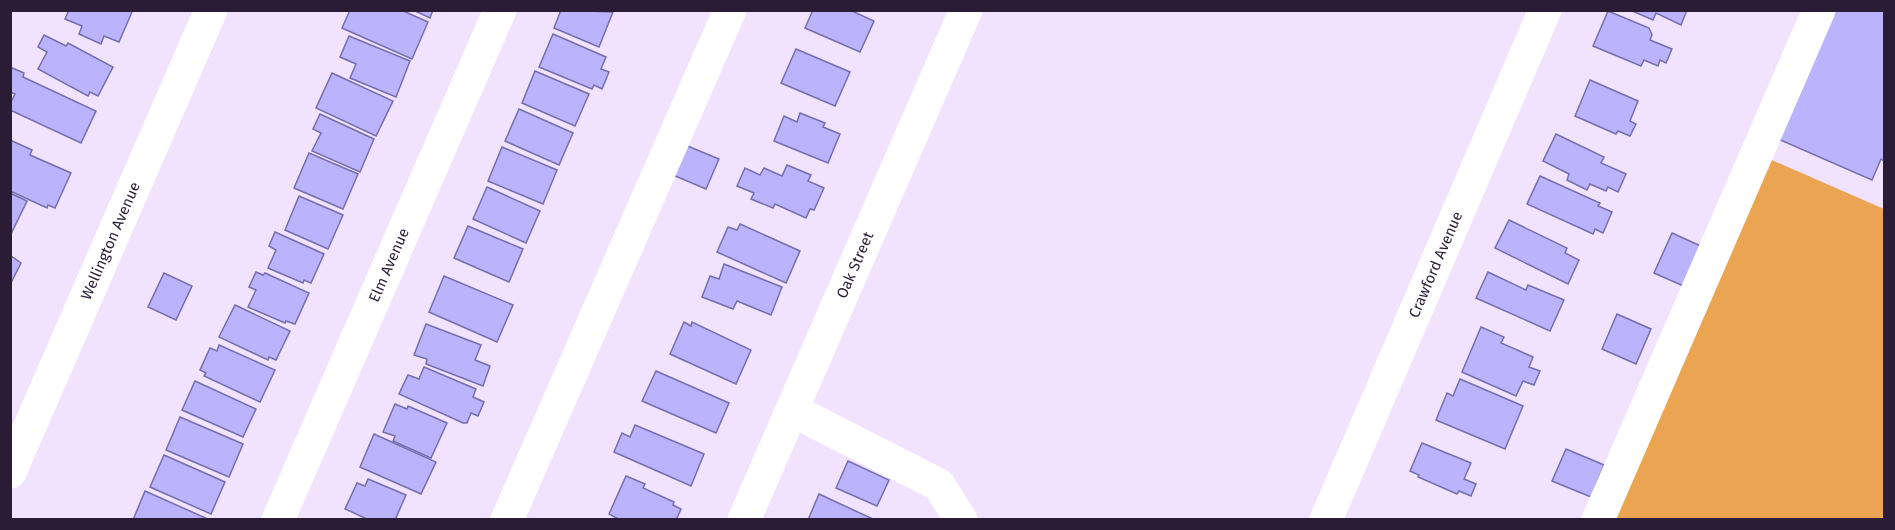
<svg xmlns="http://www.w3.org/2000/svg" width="1895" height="530" font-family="'Fira Sans',sans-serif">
	<rect width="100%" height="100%" fill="#f1e3fe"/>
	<!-- forest -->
	<polygon fill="#eaa452" points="1767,158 1884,209 1884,519 1609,520"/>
	<!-- building -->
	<g fill="#bbb4fd" stroke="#756ead" stroke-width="1.5">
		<polygon points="69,10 127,10 132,12 119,42 104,36 101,44 79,34 82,26 65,19"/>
		<polygon points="350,10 401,10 428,22 412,59 342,28"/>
		<polygon points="413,10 433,10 430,18"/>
		<polygon points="561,10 613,12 599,47 554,28"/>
		<polygon points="813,10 850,10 874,21 860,52 805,28"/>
		<polygon points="1630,10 1687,10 1681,25 1656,13 1653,20"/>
		<polygon points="1834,10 1884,10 1884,161 1881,159 1872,180 1778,139"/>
		<polygon points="1608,11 1649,28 1652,35 1650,40 1672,49 1666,63 1660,60 1658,66 1644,60 1641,66 1593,46"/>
		<polygon points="553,34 606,57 601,69 609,72 602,89 594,85 592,89 539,67"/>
		<polygon points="44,35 66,46 68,43 113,67 98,96 90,92 88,96 38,69 47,52 38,47"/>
		<polygon points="349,36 410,61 396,97 350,78 356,64 340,57"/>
		<polygon points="796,49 850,72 835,106 781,83"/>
		<polygon points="10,67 24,73 23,77 96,111 81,143 10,110 10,104 15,94 10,92"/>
		<polygon points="535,71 589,94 575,126 522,103"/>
		<polygon points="332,73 393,101 376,136 316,108"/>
		<polygon points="1590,80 1638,101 1630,121 1636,124 1630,136 1618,131 1616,134 1575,116"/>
		<polygon points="519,109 573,133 559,165 505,141"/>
		<polygon points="800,113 825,123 823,127 840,134 828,163 774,141 784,116 797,122"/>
		<polygon points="320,114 374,139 360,172 312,151 321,133 313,129"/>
		<polygon points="1556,134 1604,157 1601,163 1626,174 1618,192 1608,187 1606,191 1590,184 1587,190 1567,180 1569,174 1543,161"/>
		<polygon points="10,140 32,150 30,155 71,173 55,208 48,205 47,208 10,191"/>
		<polygon points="685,145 719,159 706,189 673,175"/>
		<polygon points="502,147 557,170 543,204 488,181"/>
		<polygon points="309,153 358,174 343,209 294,188"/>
		<polygon points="787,165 811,175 808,181 824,188 814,210 810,209 806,218 775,204 773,208 751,199 754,193 737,186 745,168 760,175 764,168 782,176"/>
		<polygon points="1540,176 1600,203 1598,206 1612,212 1603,233 1595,229 1593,234 1527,204"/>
		<polygon points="487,187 540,211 526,243 473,219"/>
		<polygon points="10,193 27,201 11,234 10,234"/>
		<polygon points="299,196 343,215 328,249 285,230"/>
		<polygon points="1509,220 1567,248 1565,253 1579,260 1568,284 1495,248"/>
		<polygon points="740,224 800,251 786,283 717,252 728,227 737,230"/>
		<polygon points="468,226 523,249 509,282 454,258"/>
		<polygon points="275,232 324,254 311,283 304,280 303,283 268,268 276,250 269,246"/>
		<polygon points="1672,233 1705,248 1688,288 1654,273"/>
		<polygon points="10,255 21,263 10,285"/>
		<polygon points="724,264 782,287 771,315 737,301 733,309 702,297 710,276 719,279"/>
		<polygon points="256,272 263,275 265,273 309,293 295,324 286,321 285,323 248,307 256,290 249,287"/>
		<polygon points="1488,272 1526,290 1528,285 1564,300 1550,331 1476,298"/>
		<polygon points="164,273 192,286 176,320 148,307"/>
		<polygon points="444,276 513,305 497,342 429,312"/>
		<polygon points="235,305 290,331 276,360 269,357 268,360 219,337"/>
		<polygon points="1617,314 1651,329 1636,364 1602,349"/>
		<polygon points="684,322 691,326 692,322 751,350 736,384 670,354"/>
		<polygon points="426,324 481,345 475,360 490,366 483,386 426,364 427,359 414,355"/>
		<polygon points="1481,327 1504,337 1501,343 1533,357 1529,367 1540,371 1534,385 1523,381 1516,396 1462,372"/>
		<polygon points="219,345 275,370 260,402 204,376 206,373 200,370 210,348 217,351"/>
		<polygon points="424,367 476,389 473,397 484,402 478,416 471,413 467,423 463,423 399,394 408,375 419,379"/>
		<polygon points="656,371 729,403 716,433 642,401"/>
		<polygon points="1460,379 1523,406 1505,449 1436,420 1447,393 1453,396"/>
		<polygon points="195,381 256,409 243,437 182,410"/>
		<polygon points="395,404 407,409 408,406 447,423 431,458 393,441 395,436 383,432"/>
		<polygon points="180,417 243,444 229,477 166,450"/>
		<polygon points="635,425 704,454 691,486 614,452 622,433 630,437"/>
		<polygon points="374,434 436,462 421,494 360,467"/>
		<polygon points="1422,443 1471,463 1464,479 1476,484 1471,496 1459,491 1457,494 1418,477 1419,475 1410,471"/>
		<polygon points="1566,449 1604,465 1591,497 1552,481"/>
		<polygon points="164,455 225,482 211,514 150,487"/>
		<polygon points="848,461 889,480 877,506 836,488"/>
		<polygon points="626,476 645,484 643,488 674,502 673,505 681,509 676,520 620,520 609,514"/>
		<polygon points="368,479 406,495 395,520 369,520 345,509 357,483 365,486"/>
		<polygon points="145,491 210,520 133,520"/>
		<polygon points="819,494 875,520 808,520"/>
	</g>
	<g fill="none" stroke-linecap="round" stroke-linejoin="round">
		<!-- minor -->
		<g stroke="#fff" stroke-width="33">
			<polyline points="792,410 939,485 961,520"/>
			<path id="s1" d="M 10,472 L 211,10"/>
			<path id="s2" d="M 278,520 L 500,10"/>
			<polyline points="507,520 730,10"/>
			<path id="s3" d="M 744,520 L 966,10"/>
			<path id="s4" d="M 1326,520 L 1545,10"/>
			<polyline points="1598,520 1819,10"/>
		</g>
	</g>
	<g text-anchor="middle" stroke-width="5" stroke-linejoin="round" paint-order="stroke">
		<!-- street labels -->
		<g font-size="15" fill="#291c34" stroke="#f1e3fe">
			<text dy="5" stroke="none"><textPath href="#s1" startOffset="252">Wellington Avenue</textPath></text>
			<text dy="5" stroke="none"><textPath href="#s2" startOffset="278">Elm Avenue</textPath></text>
			<text dy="5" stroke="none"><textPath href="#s3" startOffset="278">Oak Street</textPath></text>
			<text dy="5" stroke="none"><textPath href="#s4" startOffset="278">Crawford Avenue</textPath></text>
		</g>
	</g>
	<!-- border -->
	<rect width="1895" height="530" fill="none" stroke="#291c34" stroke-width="24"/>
</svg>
